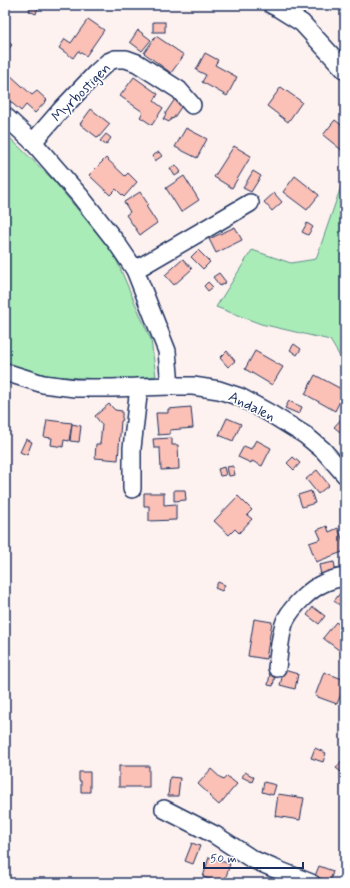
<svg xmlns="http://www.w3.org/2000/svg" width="350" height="888" font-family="Mynerve,sans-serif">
	<rect width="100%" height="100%" fill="#fef2f0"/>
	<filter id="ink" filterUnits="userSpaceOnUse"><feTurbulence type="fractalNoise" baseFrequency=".025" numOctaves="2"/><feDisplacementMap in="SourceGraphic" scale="8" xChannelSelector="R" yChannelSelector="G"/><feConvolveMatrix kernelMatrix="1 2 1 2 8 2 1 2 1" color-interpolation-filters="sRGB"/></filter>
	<g filter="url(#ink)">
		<!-- green -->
		<g fill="#a9ecb7" stroke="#628e8a">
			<polygon points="5,133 53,180 113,252 151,340 156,376 115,380 50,376 9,364 5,362"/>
			<polygon points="345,175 345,365 330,340 261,324 216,307 252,250 291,263 316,259"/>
		</g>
		<!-- building -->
		<g fill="#fbc0b6" stroke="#1b2f5e">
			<polygon points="30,5 38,7 36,14 29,11"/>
			<polygon points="335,5 345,5 345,15"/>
			<polygon points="88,19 104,30 86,56 78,51 73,58 59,48 65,39 71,43"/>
			<rect x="153" y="22" width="12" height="10"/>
			<polygon points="138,30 151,40 142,51 130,42"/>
			<polygon points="156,36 184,55 171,73 144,53"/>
			<polygon points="5,38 12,45 5,53"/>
			<polygon points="205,53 218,60 215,65 237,77 227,96 202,82 206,75 196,70"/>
			<polygon points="9,74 32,95 37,91 47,100 35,113 26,105 21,111 5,97 5,79"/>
			<polygon points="134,77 158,94 154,101 163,108 152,125 140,117 143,112 120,96"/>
			<polygon points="281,87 302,102 288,122 267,106"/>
			<polygon points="175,99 183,104 173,119 172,118 169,122 163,119 166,114 165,114"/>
			<polygon points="91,109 110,124 98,138 80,124"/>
			<polygon points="335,120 345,128 345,150 344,152 323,135"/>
			<polygon points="186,128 207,139 197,158 175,147"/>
			<polygon points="106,134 111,138 106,145 100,141"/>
			<polygon points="234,146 251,156 232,188 214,177"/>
			<polygon points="159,152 162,156 155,161 152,156"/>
			<polygon points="106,158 125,176 128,173 137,182 124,197 116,189 110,195 89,175"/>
			<polygon points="176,165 181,172 175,176 170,168"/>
			<polygon points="253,171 261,176 251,192 243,188"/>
			<polygon points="184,176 199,200 181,212 166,188"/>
			<polygon points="295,176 319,195 307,210 283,192"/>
			<polygon points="140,192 148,204 146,206 157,223 140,235 126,215 130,212 124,202"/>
			<polygon points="274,193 282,202 272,211 264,202"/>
			<polygon points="307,223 313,227 308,235 302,232"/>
			<polygon points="235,227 242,240 216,253 209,239"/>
			<polygon points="198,250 210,262 203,269 191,257"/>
			<polygon points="183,259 192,269 174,285 165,275"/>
			<polygon points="219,273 226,282 220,286 213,277"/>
			<polygon points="208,282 213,287 208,291 204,286"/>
			<polygon points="294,344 301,349 297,355 290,350"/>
			<polygon points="227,351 235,361 228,367 220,358"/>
			<polygon points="255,351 283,367 272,385 245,369"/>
			<polygon points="315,375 345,391 335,411 305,394"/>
			<polygon points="289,401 302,407 299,414 285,408"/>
			<polygon points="109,404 115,410 122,411 122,418 123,420 121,421 118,460 95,458 96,444 100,444 102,425 95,416"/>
			<polygon points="191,407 193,428 170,430 170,434 158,435 156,413 168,413 168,409"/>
			<polygon points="344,416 345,416 345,436 334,427"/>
			<polygon points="227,418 241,424 233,441 219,435"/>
			<polygon points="47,420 72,423 69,441 64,440 63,447 51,445 52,438 44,437"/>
			<polygon points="72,424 81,426 79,442 70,441"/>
			<polygon points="172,438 172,445 178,445 179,469 161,470 160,448 154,448 153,439"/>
			<polygon points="26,439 32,442 27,455 20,452"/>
			<polygon points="256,440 271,448 262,466 252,461 251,463 238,457 244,446 251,449"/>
			<polygon points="293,457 300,463 294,470 287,463"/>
			<polygon points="233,466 235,475 229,476 227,467"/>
			<polygon points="224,467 226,475 220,476 218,469"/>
			<polygon points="317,470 329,485 318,494 306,479"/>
			<polygon points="174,490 185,490 186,500 174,501"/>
			<polygon points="311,491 315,503 302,507 298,495"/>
			<polygon points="144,493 164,493 164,505 176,504 176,520 149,521 149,506 144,506"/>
			<polygon points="238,496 252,510 247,515 252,519 239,533 235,529 229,535 214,521"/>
			<polygon points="327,526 329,532 338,528 345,546 345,551 316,562 309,543 321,539 317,530"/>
			<polygon points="334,562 336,572 321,575 319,565"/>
			<polygon points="218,582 225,585 222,591 215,588"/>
			<polygon points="341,592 345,595 345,609 334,601"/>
			<polygon points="313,607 325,616 319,624 307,615"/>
			<polygon points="254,619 272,622 266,659 248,656"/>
			<polygon points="336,622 345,629 345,652 344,654 323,638"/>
			<polygon points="284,670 298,674 295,689 280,685"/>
			<polygon points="324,672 345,680 345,684 337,704 315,696"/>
			<polygon points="270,674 275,675 273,686 268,685"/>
			<polygon points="315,748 326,753 323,762 311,758"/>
			<polygon points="345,757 345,775 336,768"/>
			<rect x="119" y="766" width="30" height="21"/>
			<polygon points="211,769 223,780 227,776 237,784 219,805 209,796 210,795 198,784"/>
			<polygon points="79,772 90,772 90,792 81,792 81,781 79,781"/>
			<polygon points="245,772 254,777 252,782 242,777"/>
			<polygon points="170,777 180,778 178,796 168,796"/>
			<polygon points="264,782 276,785 273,795 262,792"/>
			<polygon points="278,794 304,798 300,820 275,816"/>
			<polygon points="192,843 200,846 193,864 185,861"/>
			<polygon points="209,857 230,864 224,883 203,877"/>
			<polygon points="345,861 345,877 338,872"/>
			<polygon points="319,866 333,871 330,882 315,876"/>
		</g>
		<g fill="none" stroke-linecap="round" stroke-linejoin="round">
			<defs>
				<g id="minor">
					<polyline points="272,5 278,8 302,23 345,70"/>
					<polyline points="5,116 33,142 80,196 116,242 135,270 167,351 170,386"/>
					<polyline points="33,142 60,111 96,73 108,62 115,59 126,59 137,63 179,90 192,105"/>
					<polyline points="135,270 250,203"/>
					<polyline points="5,372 43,384 75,388 112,388 170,386 193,386 219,390 240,397 271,414 305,435 323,450 345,475"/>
					<polyline points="132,489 132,448 139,387"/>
					<path d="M 277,668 C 279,654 280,631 286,619 C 293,606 310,589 324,583 C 330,580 338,578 345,577"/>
					<polyline points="164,809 215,835 252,859 273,868 311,883"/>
				</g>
			</defs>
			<!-- minor casing -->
			<use href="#minor" stroke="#1b2f5e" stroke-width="20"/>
			<!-- minor -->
			<use href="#minor" stroke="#fff" stroke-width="17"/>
		</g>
	</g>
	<g text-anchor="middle" stroke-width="3.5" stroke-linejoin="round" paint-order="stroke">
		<!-- street labels -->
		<g font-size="15" fill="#1b2f5e" stroke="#fff">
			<text transform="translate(81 92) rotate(-45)" y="5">Myrbostigen</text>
			<text transform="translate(252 406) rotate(26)" y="5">Andalen</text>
		</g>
	</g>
	<!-- margin -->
	<rect width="350" height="888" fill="none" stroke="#fff" stroke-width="20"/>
	<rect x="10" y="10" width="330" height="868" fill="none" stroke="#1b2f5e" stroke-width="1.5" filter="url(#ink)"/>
	<!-- scale -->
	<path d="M204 862v6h99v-6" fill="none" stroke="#1b2f5e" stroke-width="2"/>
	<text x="210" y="862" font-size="12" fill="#1b2f5e" stroke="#ffffff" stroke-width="3" paint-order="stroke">50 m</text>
</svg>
